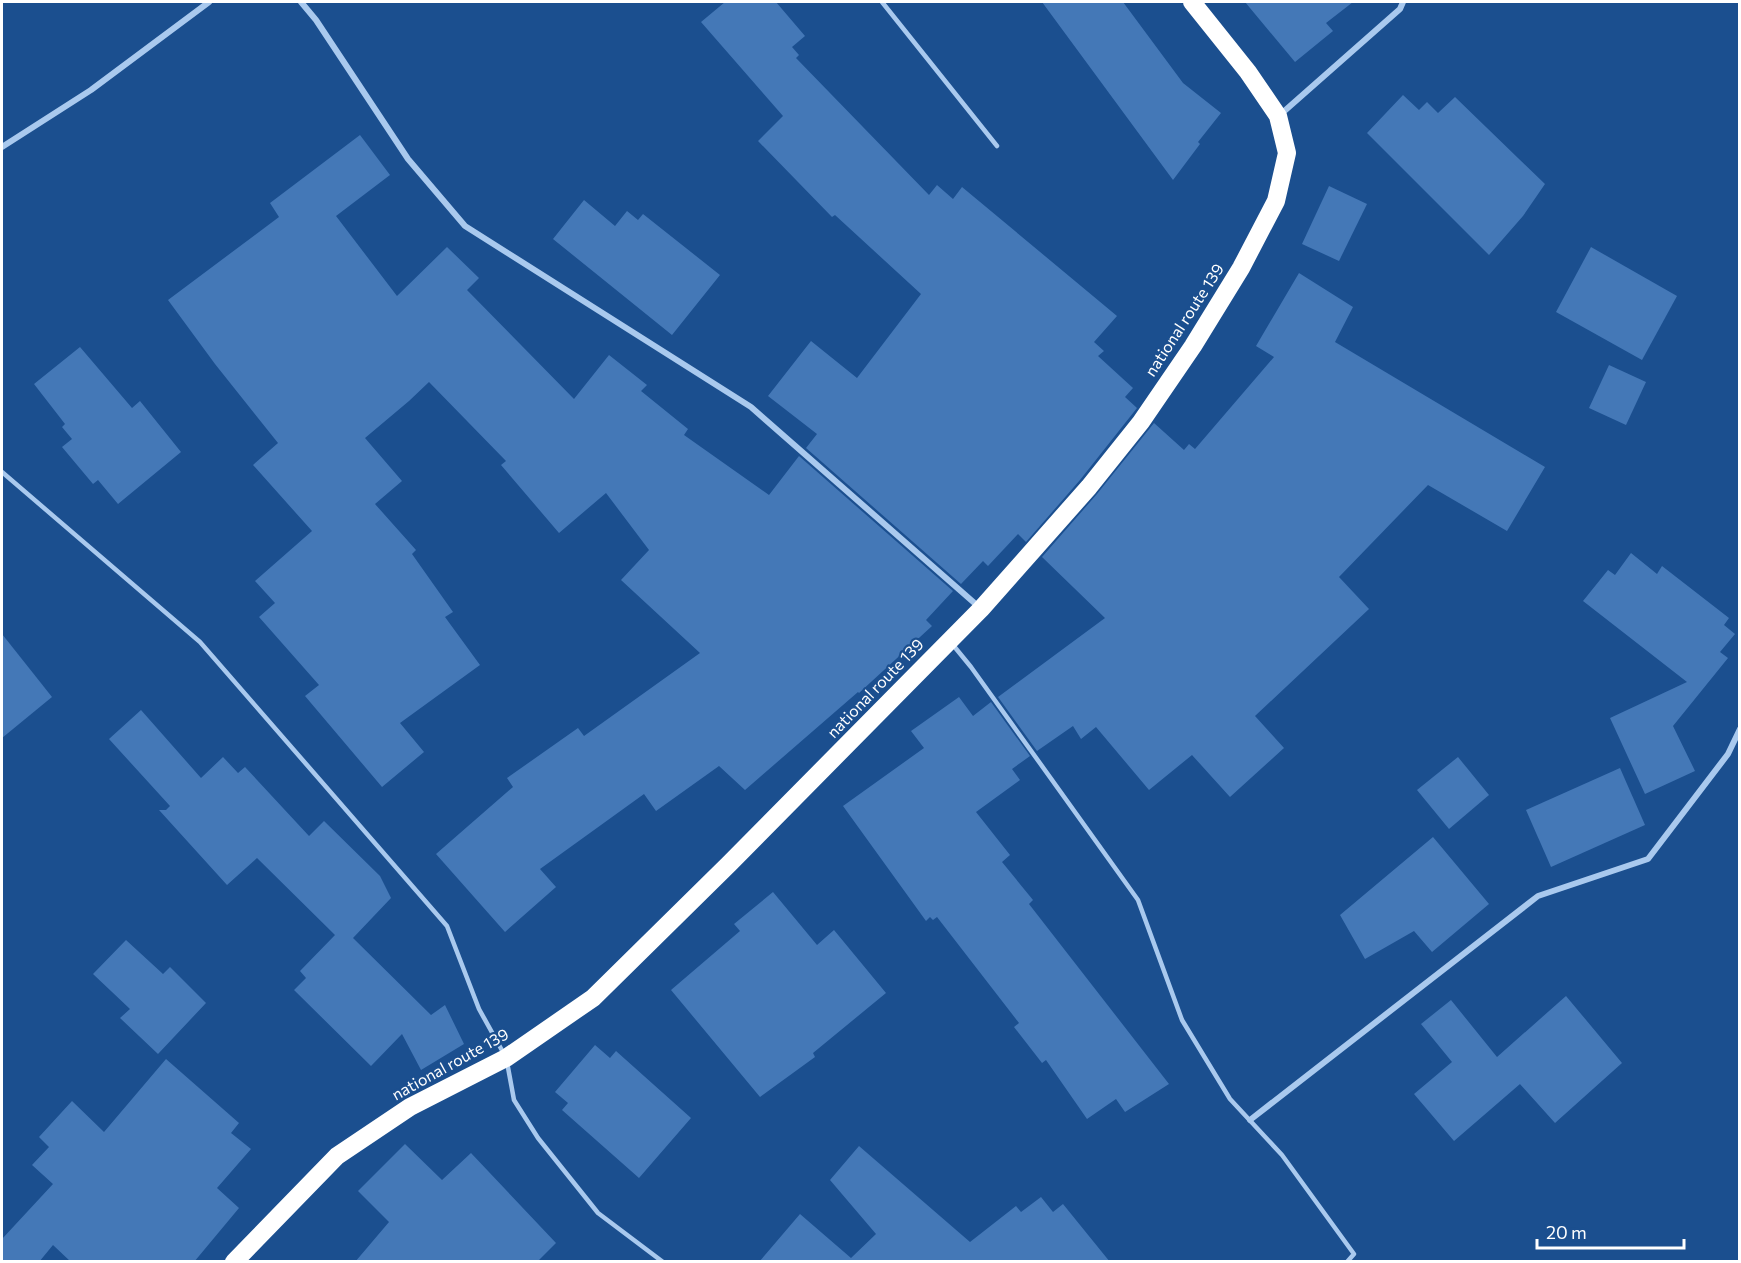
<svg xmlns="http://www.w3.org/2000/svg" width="1741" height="1263" font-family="Commissioner,sans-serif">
	<rect width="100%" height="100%" fill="#1b4f8f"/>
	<!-- building -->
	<g fill="#4478b7">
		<polygon points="725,2 776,2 805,36 792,47 799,55 796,58 929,195 937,185 953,199 962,187 1117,316 1094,342 1104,351 1098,356 1133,388 1125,397 1137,408 1080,480 1026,542 1018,534 988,566 983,561 961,584 806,448 817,434 768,396 811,341 857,378 921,294 835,215 832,217 758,141 783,116 701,22"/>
		<polygon points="1042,2 1123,2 1183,83 1221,113 1198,142 1200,144 1173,180"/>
		<polygon points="1245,2 1353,2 1326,23 1333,31 1295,62"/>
		<polygon points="1403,95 1419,110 1427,102 1438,113 1455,97 1545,184 1523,216 1489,255 1367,133"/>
		<polygon points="360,135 390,175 336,216 397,296 447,247 479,278 467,290 574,399 609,355 647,385 641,391 688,429 684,435 769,495 799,456 953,591 926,620 932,626 859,693 858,692 745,790 719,766 656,811 644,794 540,869 556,887 505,932 436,854 513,787 507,778 578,728 584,736 700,653 621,580 649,550 606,493 559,533 501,465 506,461 429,382 409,401 365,438 402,481 375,504 416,550 412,554 453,612 445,617 480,665 400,723 424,752 382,787 305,696 319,685 259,617 275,603 255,581 312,531 253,465 278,443 215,364 168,300 279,217 270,203"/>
		<polygon points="1329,186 1367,204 1339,261 1302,244"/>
		<polygon points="584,200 615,226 627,211 638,220 643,214 720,275 672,335 553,239"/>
		<polygon points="1591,247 1677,296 1642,360 1556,312"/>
		<polygon points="1299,273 1353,307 1335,342 1545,467 1507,531 1428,485 1339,577 1369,609 1255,716 1284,748 1230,797 1192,755 1149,790 1096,727 1081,739 1073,726 1037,751 998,697 1105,618 1042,557 1097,494 1154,423 1184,450 1189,444 1195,449 1274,357 1256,346"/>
		<polygon points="80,347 132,408 140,401 181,452 118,504 98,480 93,484 62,447 72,439 62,427 65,424 34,384"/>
		<polygon points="1609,365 1646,382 1626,425 1589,408"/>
		<polygon points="1631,553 1657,574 1662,566 1729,618 1724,625 1735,634 1720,652 1728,658 1673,726 1695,771 1645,794 1610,718 1687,682 1583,601 1608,570 1615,575"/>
		<polygon points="2,634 52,697 2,738"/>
		<polygon points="959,697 973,716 991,702 1030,756 1012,769 1020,780 976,812 1010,855 1002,862 1033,900 1029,904 1169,1084 1125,1112 1116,1099 1087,1119 1046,1060 1042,1063 1014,1027 1019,1023 937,917 933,920 930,917 926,921 843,806 924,748 911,731"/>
		<polygon points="141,710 201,778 223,757 238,773 245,767 309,836 324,821 380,876 391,898 353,938 431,1015 445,1005 464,1044 421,1070 402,1034 371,1066 294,990 306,978 300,971 335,935 257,858 227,885 159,810 166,810 170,806 109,739"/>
		<polygon points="1458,757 1489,795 1449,829 1417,790"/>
		<polygon points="1620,768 1645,825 1551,867 1526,810"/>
		<polygon points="1433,837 1489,904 1432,952 1414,931 1365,959 1340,915"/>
		<polygon points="773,892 817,945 834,930 886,993 813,1053 815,1057 760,1097 671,990 740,931 734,924"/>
		<polygon points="126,940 163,974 170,967 206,1003 158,1054 120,1018 130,1009 93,974"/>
		<polygon points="1566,996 1622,1063 1555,1123 1510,1073 1520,1084 1454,1141 1414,1094 1452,1062 1421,1024 1451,1000 1497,1057"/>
		<polygon points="595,1045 610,1058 616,1051 691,1118 639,1178 562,1110 568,1103 555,1092"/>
		<polygon points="166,1059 239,1123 231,1133 251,1149 217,1188 239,1208 194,1262 71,1262 53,1245 39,1262 2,1262 2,1239 53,1184 32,1165 49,1147 39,1137 72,1101 104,1132"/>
		<polygon points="405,1144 442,1180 471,1153 556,1243 537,1262 355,1262 389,1222 358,1191"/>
		<polygon points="859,1146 970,1242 1016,1206 1021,1212 1041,1197 1053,1212 1063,1204 1110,1262 759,1262 800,1214 851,1258 876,1234 830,1180"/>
	</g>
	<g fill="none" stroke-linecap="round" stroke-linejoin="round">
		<!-- lane -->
		<g stroke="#a9c9ee" stroke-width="4.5">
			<polyline points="882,2 997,146"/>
			<polyline points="2,472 200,642 447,926 479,1009 504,1054"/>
			<polyline points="953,645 971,667 1138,900 1182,1020 1230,1099 1282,1155 1354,1254 1347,1262"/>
			<polyline points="507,1062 514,1100 538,1138 598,1213 663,1262"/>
		</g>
		<!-- street -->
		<g stroke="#a9c9ee" stroke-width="6">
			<polyline points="301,2 316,20 408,159 465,226 751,407 979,607"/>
			<polyline points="1281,114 1400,9 1403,2"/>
			<polyline points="2,147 91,90 209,2"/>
			<polyline points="1250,1120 1538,896 1648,859 1728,754 1740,729"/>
		</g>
		<!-- highway -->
		<polyline stroke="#fff" stroke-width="18" points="234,1262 337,1156 410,1107 506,1058 593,998 729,864 981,609 1089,487 1141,422 1193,346 1241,268 1276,201 1287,153 1278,116 1248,72 1192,2"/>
	</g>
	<g text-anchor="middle" stroke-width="4.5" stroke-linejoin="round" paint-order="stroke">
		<!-- street labels -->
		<g font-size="16" fill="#fff" stroke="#1b4f8f">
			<text transform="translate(1184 320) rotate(-57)" y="6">national route 139</text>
			<text transform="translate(875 688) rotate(-46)" y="6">national route 139</text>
			<text transform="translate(450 1064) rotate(-29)" y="6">national route 139</text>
		</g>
	</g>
	<!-- border -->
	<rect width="1741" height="1263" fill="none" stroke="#ffffff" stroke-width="6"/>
	<!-- scale -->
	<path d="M1537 1239v9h147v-9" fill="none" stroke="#ffffff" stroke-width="3"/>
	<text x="1546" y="1239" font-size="18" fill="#ffffff" stroke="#1b4f8f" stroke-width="4.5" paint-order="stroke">20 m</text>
</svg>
